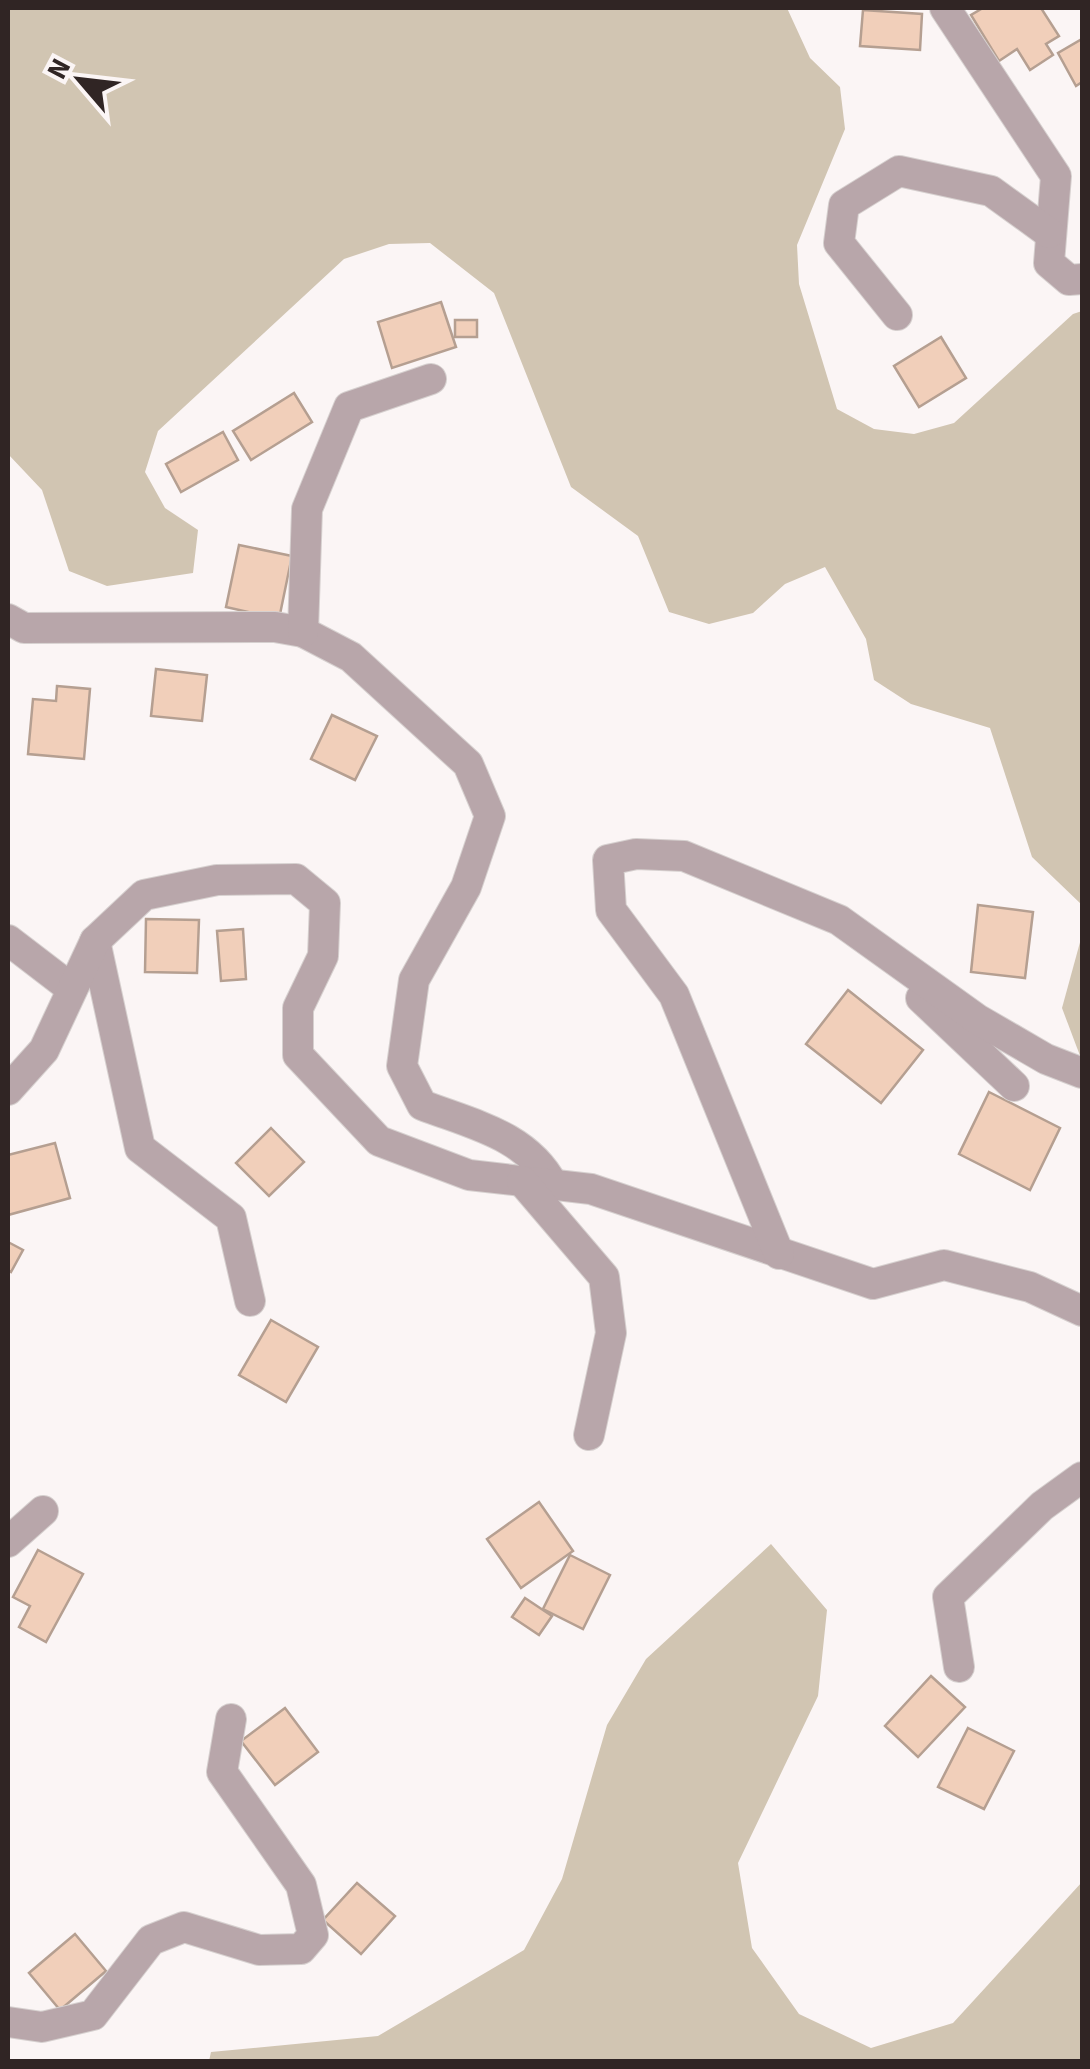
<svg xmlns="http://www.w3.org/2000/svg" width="1090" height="2069" font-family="'Source Sans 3',sans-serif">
	<rect width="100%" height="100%" fill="#fbf5f5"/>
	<!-- green -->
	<g fill="#d1c5b2">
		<polygon points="8,8 787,8 810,58 840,87 845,129 797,245 799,284 837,409 874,429 914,434 954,423 1073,314 1082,311 1082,905 1032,857 990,728 911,704 874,680 866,639 825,567 785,584 753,613 709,624 669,612 638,536 571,487 494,293 430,243 389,244 344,259 158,431 145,472 165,508 198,530 193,573 107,586 69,571 42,490 8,454"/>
		<polygon points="1082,935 1082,1061 1062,1008"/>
		<polygon points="771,1544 827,1610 818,1696 738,1863 752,1948 799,2014 871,2048 953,2023 1082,1882 1082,2061 209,2061 211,2052 378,2036 524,1950 562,1879 607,1725 646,1659"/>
	</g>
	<!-- building -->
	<g fill="#f1cfba" stroke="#b59f91" stroke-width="2.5">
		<polygon points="983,8 1041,8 1059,36 1046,44 1053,55 1030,70 1017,49 999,61 971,15"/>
		<polygon points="863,10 922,14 920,50 860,46"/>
		<polygon points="1082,39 1082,82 1076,86 1058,53"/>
		<polygon points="441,302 456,347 392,368 378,322"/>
		<rect x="455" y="320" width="22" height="17"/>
		<polygon points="941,337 966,378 919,407 894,366"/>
		<polygon points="294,393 312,422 251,460 233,431"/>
		<polygon points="223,432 238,460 181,492 166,464"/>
		<polygon points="239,545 292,556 279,619 226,607"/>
		<polygon points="156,669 207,675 202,721 151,716"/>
		<polygon points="57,686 90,689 84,759 28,754 33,699 56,701"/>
		<polygon points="332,715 377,736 355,780 311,759"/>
		<polygon points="978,905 1033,912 1025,978 971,972"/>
		<polygon points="146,919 199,920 197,973 145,972"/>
		<polygon points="243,929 246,979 221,981 217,931"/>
		<polygon points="848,990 923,1050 881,1103 806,1044"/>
		<polygon points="989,1092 1060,1128 1030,1190 959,1154"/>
		<polygon points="271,1128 304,1162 269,1196 236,1163"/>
		<polygon points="55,1143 70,1198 8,1215 8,1155"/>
		<polygon points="8,1242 23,1250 11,1272 8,1270"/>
		<polygon points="271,1320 318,1347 286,1402 239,1375"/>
		<polygon points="539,1502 573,1551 521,1588 487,1539"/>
		<polygon points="38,1550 83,1574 46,1642 19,1627 30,1606 13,1597"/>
		<polygon points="570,1555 610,1575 583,1629 543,1609"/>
		<polygon points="525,1598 552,1616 539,1635 512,1617"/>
		<polygon points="931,1676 965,1707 918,1757 885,1726"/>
		<polygon points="285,1708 318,1752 275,1785 241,1741"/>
		<polygon points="968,1728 1014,1751 984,1809 938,1787"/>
		<polygon points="357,1883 395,1916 361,1954 323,1920"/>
		<polygon points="75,1934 106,1971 60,2010 29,1973"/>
	</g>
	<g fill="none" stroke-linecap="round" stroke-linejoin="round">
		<defs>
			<g id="minor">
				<polyline points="945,8 1056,176 1049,263 1069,280 1082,279"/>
				<polyline points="897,315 839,243 844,205 899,171 991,191 1049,233"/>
				<path d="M 8,619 L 24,628 L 275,627 L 303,632 L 351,657 L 468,764 L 490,816 L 466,887 L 414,980 L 402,1066 L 422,1105 C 471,1124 527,1135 553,1185"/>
				<polyline points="303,632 307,509 349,407 431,379"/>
				<polyline points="8,940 72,989"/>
				<polyline points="95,941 140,1148 231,1218 250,1301"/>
				<polyline points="921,998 1014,1086"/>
				<polyline points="8,1090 44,1050 95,941 144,895 217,880 296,879 325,903 323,956 298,1008 298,1055 379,1141 469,1175 591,1189 873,1284 944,1265 1030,1287 1082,1311"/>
				<polyline points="522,1181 604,1277 611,1333 589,1435"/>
				<polyline points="779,1254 674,995 611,910 608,860 636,854 684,856 839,920 977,1019 1046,1059 1082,1073"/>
				<polyline points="8,1542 43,1511"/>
				<polyline points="959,1667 948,1597 1042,1506 1082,1477"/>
				<polyline points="8,2022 42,2027 93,2015 151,1940 184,1927 259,1950 301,1949 313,1935 301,1885 222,1772 231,1719"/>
			</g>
		</defs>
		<!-- minor casing -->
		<use href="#minor" stroke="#d6d0cf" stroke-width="32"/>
		<!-- minor -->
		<use href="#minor" stroke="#b8a6aa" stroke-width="30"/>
	</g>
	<!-- border -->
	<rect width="1090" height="2069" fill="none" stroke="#302524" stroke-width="20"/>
	<!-- north arrow -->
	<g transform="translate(80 80) rotate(298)" stroke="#fbf5f5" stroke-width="8" paint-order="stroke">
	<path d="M0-8L18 38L0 25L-18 38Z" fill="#302524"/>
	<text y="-15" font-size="28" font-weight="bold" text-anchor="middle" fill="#302524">N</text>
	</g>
</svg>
